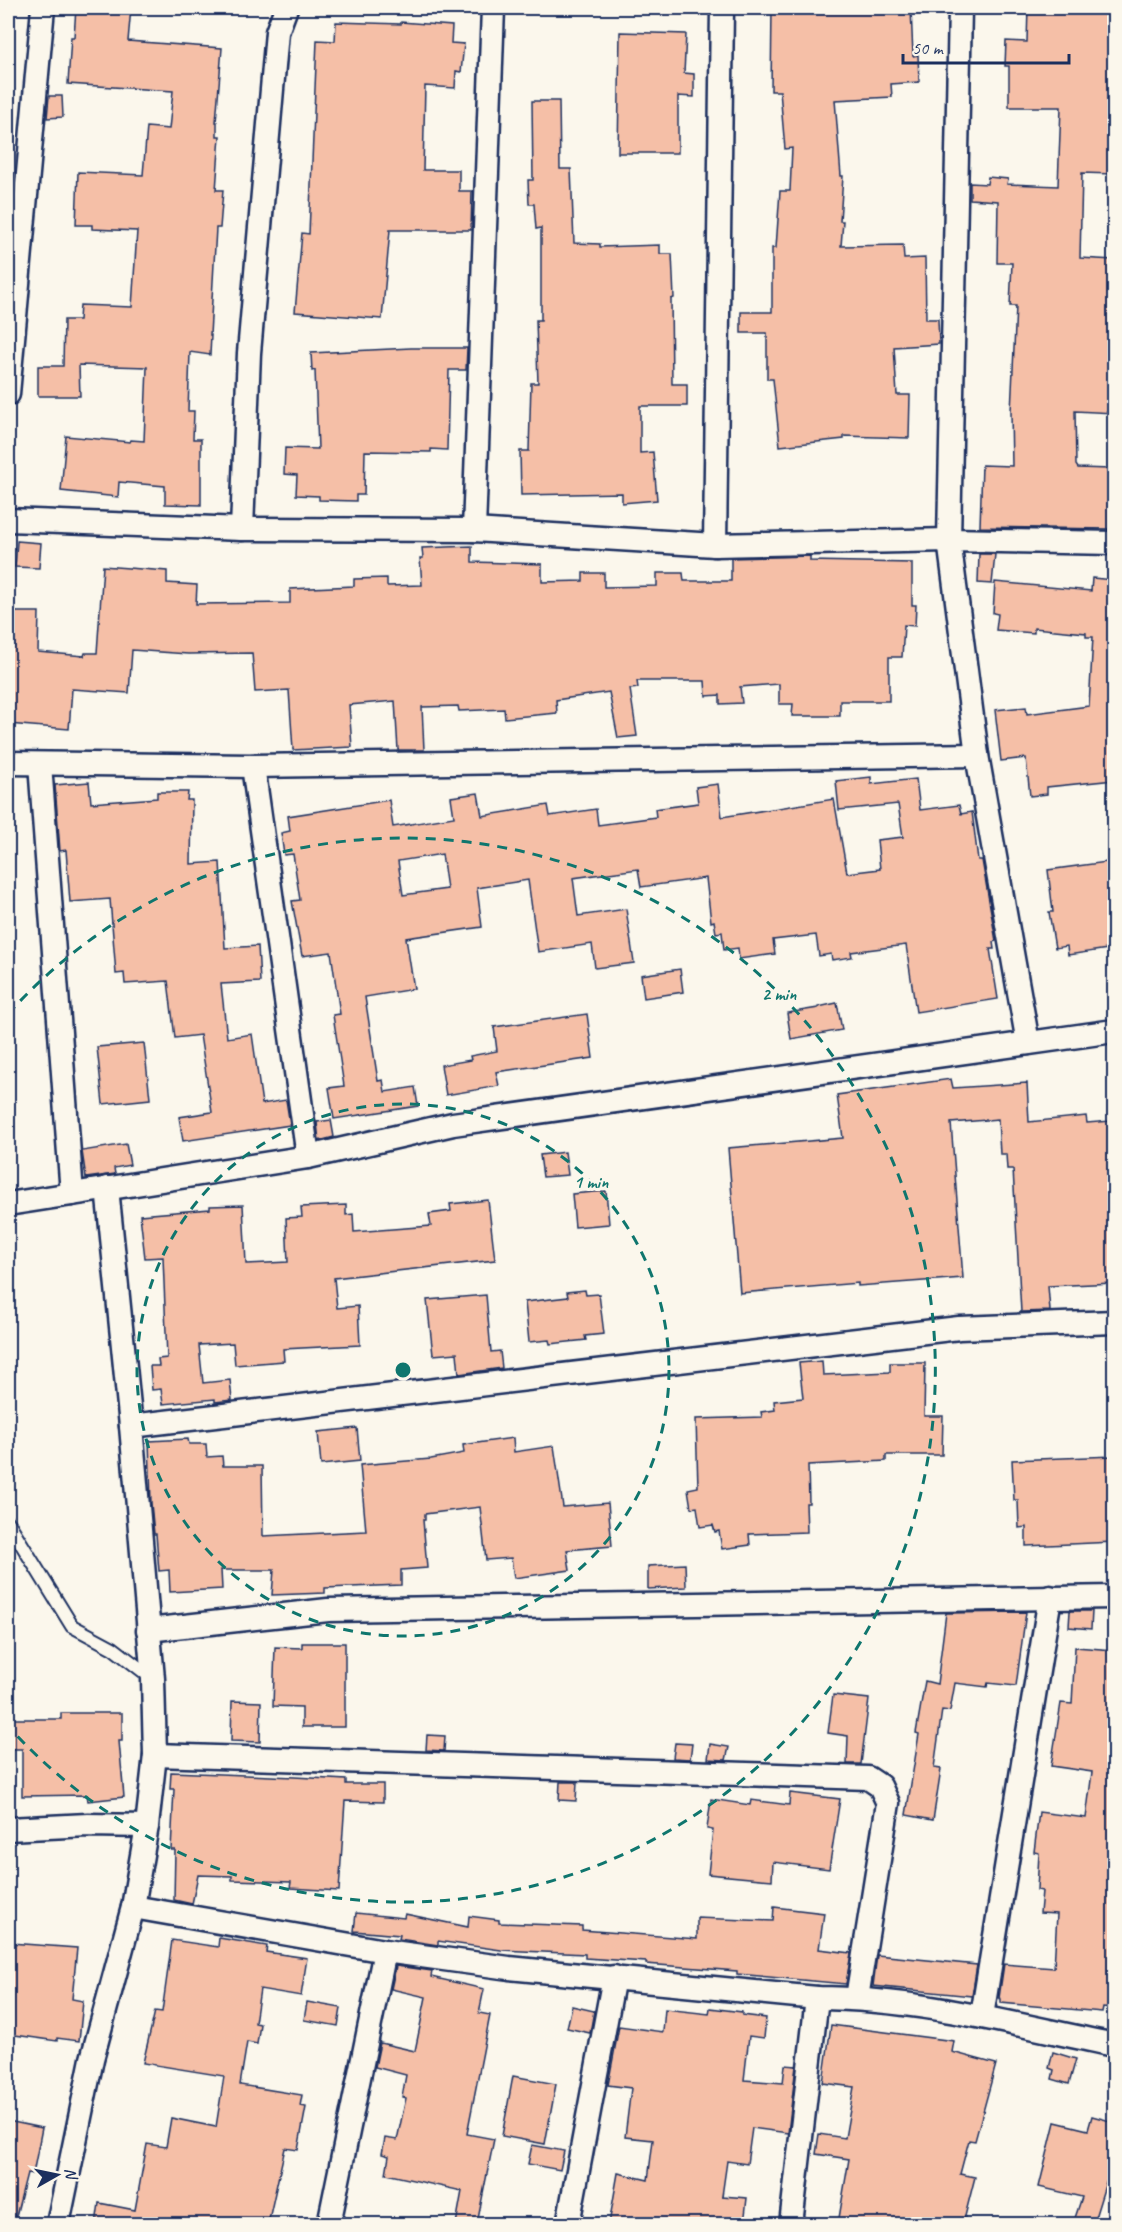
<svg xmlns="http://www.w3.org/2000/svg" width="1122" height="2232" font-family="Caveat,sans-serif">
	<rect width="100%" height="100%" fill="#fbf7ec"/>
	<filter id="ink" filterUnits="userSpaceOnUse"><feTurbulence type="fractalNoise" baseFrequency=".0167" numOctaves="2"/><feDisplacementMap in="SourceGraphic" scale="12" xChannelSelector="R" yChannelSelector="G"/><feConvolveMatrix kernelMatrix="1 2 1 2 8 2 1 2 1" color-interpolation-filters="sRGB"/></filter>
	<g filter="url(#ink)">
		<!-- building -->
		<g fill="#f5bfa7" stroke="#1b2f5e" stroke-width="1.5" fill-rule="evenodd">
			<polygon points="76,8 131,8 128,41 222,48 216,122 217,122 217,136 220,136 216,190 223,190 220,228 216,228 210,335 211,335 210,355 190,352 188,411 194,411 193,439 201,439 201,505 165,504 165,486 119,482 118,497 61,491 66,436 130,442 131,440 144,441 147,367 79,365 80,396 38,396 38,366 63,366 64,320 79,320 80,305 132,307 137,231 92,229 92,225 76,225 78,172 143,175 147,127 169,129 173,91 68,84 71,37 74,37"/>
			<polygon points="772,8 911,8 913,56 918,55 919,82 891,84 892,97 835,100 841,176 843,176 840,221 843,221 841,246 903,245 904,259 925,258 926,319 938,319 939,344 894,347 897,395 910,395 909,438 844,436 844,439 780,446 773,379 767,379 767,333 741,333 741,312 772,312 772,248 776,248 780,191 790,191 792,148 785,149 780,91 771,91"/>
			<polygon points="1028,8 1096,8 1096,13 1114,13 1114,174 1082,173 1080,258 1114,260 1114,413 1075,411 1076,465 1078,468 1111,469 1110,529 980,527 982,465 1012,466 1011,412 1016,306 1010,306 1012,263 997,263 998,201 970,199 970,183 987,184 988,177 1008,179 1007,184 1058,186 1061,107 1009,107 1009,66 1005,66 1006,41 1027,42"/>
			<polygon points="336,22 401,24 401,22 452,26 451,43 464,44 461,72 456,71 455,88 425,86 423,170 459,170 459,191 472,191 471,230 390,230 382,319 295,312 302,233 309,234 317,40 335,41"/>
			<polygon points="620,32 686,34 684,73 694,74 694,97 678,96 678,153 618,153"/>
			<polygon points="49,96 62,96 63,117 47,118"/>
			<polygon points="532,101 559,101 560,169 571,169 574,243 600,244 600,247 660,245 660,254 672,254 674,298 671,299 672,384 687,384 687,406 640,406 640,453 653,452 657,500 622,503 622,493 521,495 520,451 529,451 531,383 538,383 536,320 541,320 541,228 536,229 534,204 529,204 528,180 533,180"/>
			<polygon points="411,348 467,348 466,370 449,370 447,450 431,449 431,452 365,451 364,495 356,495 356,501 319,500 319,496 296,495 297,475 284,474 285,448 318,449 315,370 312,371 311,353"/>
			<polygon points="17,541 41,543 39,568 15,567"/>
			<polygon points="472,546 472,562 542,564 542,582 583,581 583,573 604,573 604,587 657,586 657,573 683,573 684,581 731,581 731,558 810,556 810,561 912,563 912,605 916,605 915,626 904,625 902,657 889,657 889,701 840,701 840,716 792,716 793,704 779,704 779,684 740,687 742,703 720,704 720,695 706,696 705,681 637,681 638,688 630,689 637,736 618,738 609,692 556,700 557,713 505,718 504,709 459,711 458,706 422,707 424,750 398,750 395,701 349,705 352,747 293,750 289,690 255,692 252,653 188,654 132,650 129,693 72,689 69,729 8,724 8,612 39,612 38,652 84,656 85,653 97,653 103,566 167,571 167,583 197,585 196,604 290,603 290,589 354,586 354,579 387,578 387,586 422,585 420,558 423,558 422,548"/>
			<polygon points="979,554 995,554 992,584 978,583"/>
			<polygon points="1092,578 1114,580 1114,780 1047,787 1047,794 1030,796 1026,758 1001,761 995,710 1026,707 1027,714 1089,706 1093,637 1086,637 1086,633 1034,628 1034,633 996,630 998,614 993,613 995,582 1091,591"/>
			<path d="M 871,777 L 871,784 L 916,779 L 920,810 L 959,805 L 961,814 L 972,812 L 978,860 L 982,860 L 996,941 L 993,942 L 994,949 L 990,949 L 998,999 L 916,1012 L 906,945 L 851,952 L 852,957 L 832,960 L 831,954 L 819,956 L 816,935 L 773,940 L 775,954 L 739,959 L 738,948 L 724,950 L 722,932 L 716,933 L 714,921 L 711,922 L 706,878 L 641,887 L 638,869 L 573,878 L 578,916 L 626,909 L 634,963 L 595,968 L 592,944 L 538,952 L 528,880 L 477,888 L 482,927 L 406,938 L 414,989 L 365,997 L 378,1081 L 383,1080 L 385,1092 L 415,1087 L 418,1106 L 334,1119 L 329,1088 L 344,1086 L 333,1015 L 340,1014 L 331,952 L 302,956 L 292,901 L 300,900 L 293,854 L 284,855 L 281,833 L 290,831 L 288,816 L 389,800 L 393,827 L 454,817 L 451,797 L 478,793 L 482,816 L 548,805 L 550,816 L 596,809 L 598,825 L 656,817 L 655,809 L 698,803 L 696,787 L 718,784 L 722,817 L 834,799 L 847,873 L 880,869 L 877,840 L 903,837 L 898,804 L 839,810 L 836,781 ZM 442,854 L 447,889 L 403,895 L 398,861 Z"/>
			<polygon points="89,782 91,803 157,798 157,792 188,792 187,800 192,800 191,864 220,862 225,948 258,946 260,982 221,984 227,1038 252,1034 262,1104 286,1100 290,1125 183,1141 179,1117 212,1112 200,1035 175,1038 168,981 125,984 124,973 116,974 110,899 70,902 66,850 60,851 55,785"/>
			<polygon points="1114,861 1114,948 1068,955 1067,946 1055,948 1049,912 1053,912 1048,870"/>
			<polygon points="680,969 683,992 644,998 641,975"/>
			<polygon points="837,1003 842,1030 791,1039 787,1013 818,1008 818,1007"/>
			<polygon points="587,1014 593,1058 496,1072 499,1086 446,1095 441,1065 471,1060 470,1056 497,1051 494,1027"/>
			<polygon points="144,1043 150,1099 103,1104 97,1047"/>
			<polygon points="951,1079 953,1088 1027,1083 1029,1122 1086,1116 1087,1123 1111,1121 1114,1162 1114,1283 1048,1286 1050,1311 1021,1312 1013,1169 1007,1169 1006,1154 1000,1154 998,1119 951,1123 963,1278 858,1286 858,1283 740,1293 728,1148 843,1138 837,1095"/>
			<polygon points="331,1120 334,1137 319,1141 317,1122"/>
			<polygon points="126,1144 130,1165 114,1168 115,1174 86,1178 82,1151"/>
			<polygon points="565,1152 568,1175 543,1177 540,1155"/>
			<polygon points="606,1191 609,1224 575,1227 572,1194"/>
			<polygon points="488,1200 495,1260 334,1278 337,1308 358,1306 360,1345 283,1349 284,1361 235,1365 233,1343 199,1345 203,1383 230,1380 232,1400 215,1402 215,1399 163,1404 161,1389 152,1390 150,1366 159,1366 158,1359 167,1358 163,1257 145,1258 140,1215 210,1209 210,1206 243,1205 246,1264 288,1262 286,1218 302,1217 301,1207 346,1205 346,1215 353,1214 354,1232 431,1226 429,1214 451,1211 450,1204"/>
			<polygon points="585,1290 586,1295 599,1294 604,1334 585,1336 586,1340 550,1344 549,1340 529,1342 525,1302 568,1297 567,1292"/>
			<polygon points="486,1295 491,1352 500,1351 502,1368 459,1374 457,1353 433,1355 427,1300"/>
			<polygon points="822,1361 823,1375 890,1372 890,1363 925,1363 924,1416 943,1416 942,1455 886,1455 886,1461 808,1465 809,1503 806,1503 807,1532 749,1534 750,1545 722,1549 719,1531 715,1532 713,1525 700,1527 697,1507 691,1508 688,1489 698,1487 696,1419 762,1417 761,1412 775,1410 774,1401 803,1398 799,1363"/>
			<polygon points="357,1428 360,1461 321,1465 318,1432"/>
			<polygon points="513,1438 514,1452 554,1446 563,1507 608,1503 612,1546 567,1550 570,1570 514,1578 511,1558 486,1560 480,1507 425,1514 425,1520 423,1520 427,1568 401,1570 401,1585 325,1588 325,1593 272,1595 274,1570 221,1570 222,1589 170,1592 169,1570 159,1571 156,1534 154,1534 151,1503 149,1441 188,1439 189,1444 206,1444 207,1457 222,1456 223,1466 262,1466 263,1536 366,1531 360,1465 431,1459 464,1453 463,1445"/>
			<polygon points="1114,1456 1114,1542 1026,1546 1026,1527 1019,1528 1018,1500 1014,1500 1012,1460"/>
			<polygon points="685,1564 686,1587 648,1589 648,1566"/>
			<polygon points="1070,1611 1092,1611 1091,1629 1069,1627"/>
			<polygon points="1026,1612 1016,1686 988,1683 987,1687 955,1683 950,1711 942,1710 934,1768 941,1769 933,1820 906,1815 919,1734 916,1733 925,1681 937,1684 946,1613"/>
			<polygon points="302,1643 345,1643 345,1727 302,1727 302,1707 273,1706 275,1647 302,1648"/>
			<polygon points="1075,1647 1114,1650 1114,2008 1103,2007 1102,2012 1001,2003 1001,1999 999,1998 1004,1964 1054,1968 1057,1914 1040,1913 1042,1891 1037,1890 1039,1853 1034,1852 1039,1812 1086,1818 1092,1772 1051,1766 1061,1703 1072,1704"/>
			<polygon points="833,1695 869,1699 861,1764 847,1764 848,1736 828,1733"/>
			<polygon points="232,1701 261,1702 260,1742 231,1741"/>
			<polygon points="61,1713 122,1713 122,1741 119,1741 124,1797 88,1801 87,1795 22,1796 22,1749 8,1749 8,1719 61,1719"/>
			<polygon points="427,1735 445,1736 444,1751 426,1750"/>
			<polygon points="675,1743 692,1744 690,1759 673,1758"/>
			<polygon points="710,1744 729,1747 726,1760 708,1759"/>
			<polygon points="171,1772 294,1777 346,1780 346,1784 383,1784 383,1802 345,1801 339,1891 290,1888 291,1882 232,1880 232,1876 198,1875 192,1904 174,1900 175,1850 171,1850 174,1789 170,1789"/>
			<polygon points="560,1782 577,1782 576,1801 559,1800"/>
			<polygon points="790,1793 840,1799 829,1869 773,1862 772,1880 708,1874 713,1830 707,1829 711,1799 750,1805 751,1800 789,1805"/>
			<polygon points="774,1907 824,1913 819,1949 851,1953 846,1984 737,1974 737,1971 646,1964 646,1962 585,1958 585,1954 501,1950 438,1941 438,1945 399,1939 400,1935 354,1931 356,1913 404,1918 405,1914 468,1927 469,1916 499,1920 499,1923 582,1926 582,1930 697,1939 697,1918 773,1921"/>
			<polygon points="219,1938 267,1946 266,1952 307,1958 301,1996 260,1989 255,2023 260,2024 257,2044 247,2042 240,2085 302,2095 300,2106 306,2107 298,2150 285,2148 268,2224 96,2224 99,2203 135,2210 147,2144 166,2147 171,2118 216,2127 224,2076 143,2063 155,2011 162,2012 172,1940 218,1947"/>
			<polygon points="10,1943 77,1948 72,1999 83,2001 79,2041 57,2038 57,2041 8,2034 8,1986"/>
			<polygon points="877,1955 977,1965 972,1996 873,1986"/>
			<polygon points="396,1966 432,1971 431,1977 484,1989 479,2013 490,2015 467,2134 494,2139 477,2224 456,2224 462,2191 386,2174 389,2156 382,2154 385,2138 397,2140 406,2098 402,2097 406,2075 375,2067 380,2043 415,2051 426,1997 391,1989"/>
			<polygon points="307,2002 341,2008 338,2026 304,2020"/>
			<polygon points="572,2006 594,2011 590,2033 567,2028"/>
			<polygon points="710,2008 742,2012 742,2015 766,2018 764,2038 749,2036 744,2080 783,2083 785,2065 796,2066 788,2133 752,2128 747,2164 727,2161 722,2196 747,2198 744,2224 609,2224 618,2173 648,2180 653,2140 625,2137 631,2088 608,2085 619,2026 663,2032 665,2009 709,2014"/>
			<polygon points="831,2025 954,2041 952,2052 996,2064 975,2141 969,2140 960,2174 975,2177 963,2224 838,2224 849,2159 816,2154 819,2134 845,2138 854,2087 823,2083"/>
			<polygon points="1053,2052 1076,2059 1069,2084 1052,2079 1054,2070 1049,2068"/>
			<polygon points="513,2076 556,2084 545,2144 502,2136"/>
			<polygon points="1092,2116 1114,2122 1114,2181 1107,2179 1093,2224 1073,2224 1082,2197 1039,2187 1055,2122 1088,2130"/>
			<polygon points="8,2121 42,2128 33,2174 27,2173 14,2224 8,2223"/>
			<polygon points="532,2145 564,2151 560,2170 528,2164"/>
		</g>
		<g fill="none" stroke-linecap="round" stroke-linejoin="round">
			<defs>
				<polyline id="service" points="8,1522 72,1626 113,1648 152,1678"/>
				<g id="minor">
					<polyline points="722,8 715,545 949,540 1114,543"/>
					<polyline points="960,8 949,540 977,755 1028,1043"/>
					<polyline points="8,394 43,8"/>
					<polyline points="8,520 242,529 474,530 715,545"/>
					<polyline points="242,529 249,353 277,32 286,8"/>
					<polyline points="474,530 493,8"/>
					<polyline points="8,763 253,766 977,755"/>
					<polyline points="40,764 72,1194"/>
					<polyline points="253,766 308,1157"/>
					<polyline points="8,1204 308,1157 453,1124 1114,1031"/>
					<polyline points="131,1426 959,1328 1114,1322"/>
					<polyline points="148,1630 328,1610 1114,1597"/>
					<polyline points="155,1755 868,1778 880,1786 888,1803 857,1998"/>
					<polyline points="8,1829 88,1825 147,1826"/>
					<path d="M 133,1907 L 385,1951 L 509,1968 L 817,1998 C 918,1998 1016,2025 1114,2045"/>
					<polyline points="982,2016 1050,1597"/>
					<polyline points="58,2224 92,2059 133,1907 147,1826 155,1755 153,1679 131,1426 107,1188"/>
					<polyline points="329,2224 385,1951"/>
					<polyline points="568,2224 614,1977"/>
					<polyline points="791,2224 817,1998"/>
				</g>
			</defs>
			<!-- service casing -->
			<use href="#service" stroke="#1b2f5e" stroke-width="16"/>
			<!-- minor casing -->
			<use href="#minor" stroke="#1b2f5e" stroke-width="27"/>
			<!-- service -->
			<use href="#service" stroke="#fbf7ec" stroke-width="12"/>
			<!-- minor -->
			<use href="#minor" stroke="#fbf7ec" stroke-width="22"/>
		</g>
	</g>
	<!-- distance rings -->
	<g fill="none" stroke="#0f766e" stroke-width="3" stroke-dasharray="10 8">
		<circle cx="403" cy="1370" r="266"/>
		<path d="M8 1014A532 532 0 1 1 8 1726"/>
	</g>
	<circle cx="403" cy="1370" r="9" fill="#0f766e" stroke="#fbf7ec" stroke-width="3"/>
	<g font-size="18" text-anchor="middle" font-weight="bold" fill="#0f766e" stroke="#fbf7ec" stroke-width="6" stroke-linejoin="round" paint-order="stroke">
		<text x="779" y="1000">2 min</text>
		<text x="591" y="1188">1 min</text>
	</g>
	<!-- margin -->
	<rect width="1122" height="2232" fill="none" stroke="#fbf7ec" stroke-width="30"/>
	<rect x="15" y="15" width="1092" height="2202" fill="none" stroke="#1b2f5e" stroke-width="2" filter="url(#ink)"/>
	<!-- north arrow -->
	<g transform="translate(57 2175) rotate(81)" stroke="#fbf7ec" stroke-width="4.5" paint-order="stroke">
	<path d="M0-4.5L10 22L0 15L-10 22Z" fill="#1b2f5e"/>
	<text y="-9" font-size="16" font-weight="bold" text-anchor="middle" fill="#1b2f5e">N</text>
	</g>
	<!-- scale -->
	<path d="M903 54v9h166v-9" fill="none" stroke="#1b2f5e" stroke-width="3"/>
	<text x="912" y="54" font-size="18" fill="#1b2f5e" stroke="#fbf7ec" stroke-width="4.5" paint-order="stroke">50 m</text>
</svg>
